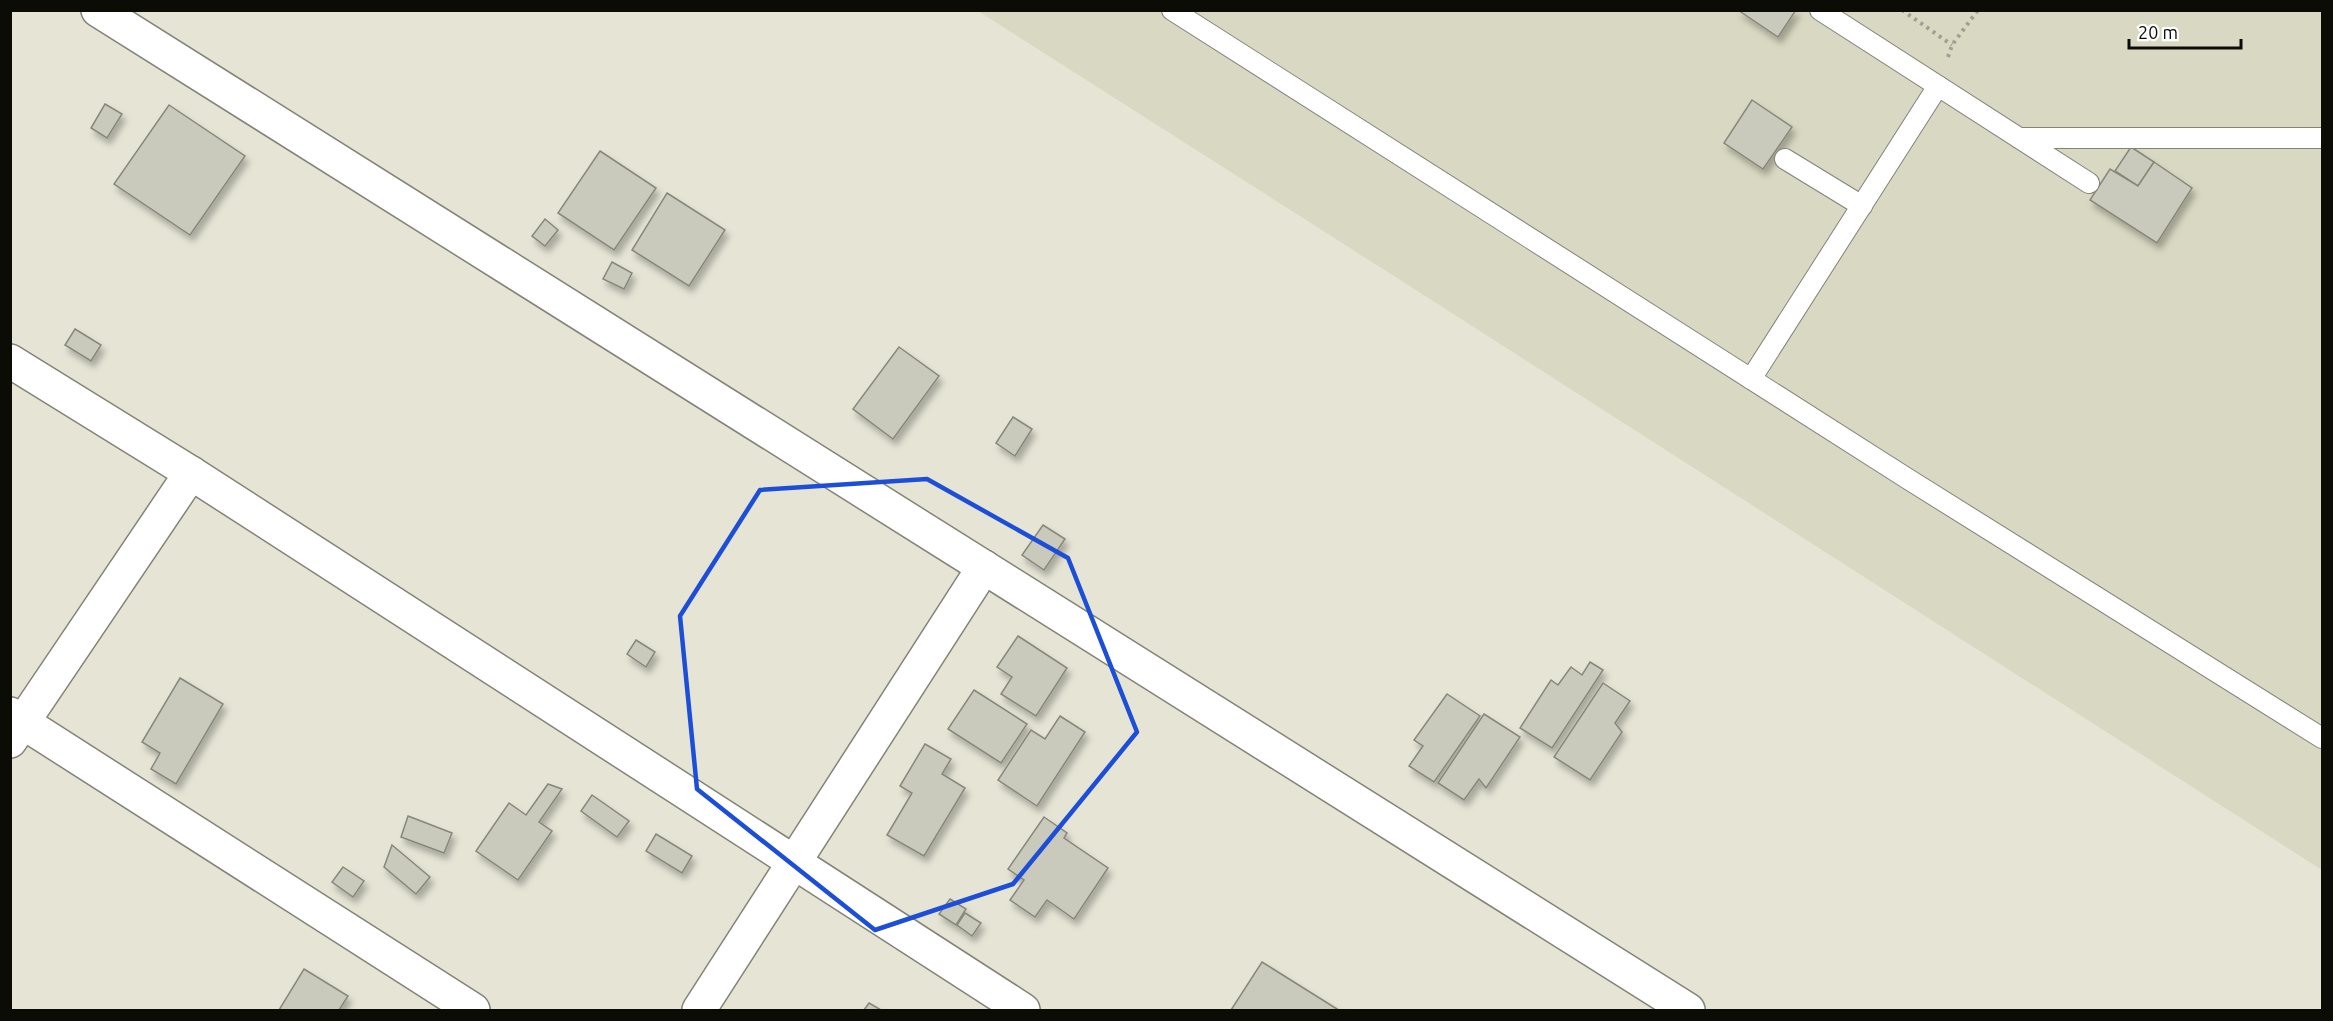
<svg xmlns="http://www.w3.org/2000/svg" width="2333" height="1021" font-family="Ubuntu,sans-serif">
	<defs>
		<filter id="shadow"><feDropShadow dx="3.5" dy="6" stdDeviation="3" flood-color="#0004"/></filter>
	</defs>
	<rect width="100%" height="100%" fill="#e5e4d5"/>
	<!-- built -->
	<polygon fill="#d9d8c2" points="978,11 2322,11 2322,870 1405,283"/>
	<!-- building -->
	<g fill="#cacabc" stroke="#87877a" stroke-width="1.5" filter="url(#shadow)">
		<polygon points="1738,10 1796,10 1778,37"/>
		<polygon points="1752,100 1792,127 1763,169 1724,143"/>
		<polygon points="105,104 122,114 107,138 91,128"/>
		<polygon points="169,105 245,156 190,235 114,184"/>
		<polygon points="2131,147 2154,162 2138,186 2115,171"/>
		<polygon points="600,151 656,188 614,250 558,213"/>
		<polygon points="2154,162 2192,188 2157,243 2090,200 2110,169 2138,186"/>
		<polygon points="667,193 725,230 689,286 632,250"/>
		<polygon points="545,219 558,230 545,246 532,236"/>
		<polygon points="612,262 632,273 624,289 603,279"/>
		<polygon points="75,329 101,345 91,361 65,345"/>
		<polygon points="899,347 939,376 893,439 853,409"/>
		<polygon points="1013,417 1032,429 1015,456 996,443"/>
		<polygon points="1043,525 1065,539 1044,570 1022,555"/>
		<polygon points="1018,636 1067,668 1036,716 1001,694 1012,677 997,667"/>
		<polygon points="636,640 655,652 646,667 627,654"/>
		<polygon points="1590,662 1603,670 1552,748 1520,728 1551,680 1558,685 1571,667 1582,675"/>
		<polygon points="180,678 223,704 176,784 151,769 160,753 142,742"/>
		<polygon points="1603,683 1630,701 1615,723 1622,732 1590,780 1554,757"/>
		<polygon points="974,690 1027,724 1001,763 948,729"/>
		<polygon points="1447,694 1480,716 1434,782 1409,766 1423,746 1414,740"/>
		<polygon points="1484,714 1520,737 1486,788 1479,779 1464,800 1438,783"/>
		<polygon points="1060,716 1085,732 1037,806 998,780 1031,730 1045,739"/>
		<polygon points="925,744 951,759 942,774 965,788 924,856 887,835 912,793 900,786"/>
		<polygon points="548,784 562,789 539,822 552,831 518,880 476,851 509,803 526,815"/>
		<polygon points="592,795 629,821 617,837 581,811"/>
		<polygon points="408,816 452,833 444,853 401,837"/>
		<polygon points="1044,817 1067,833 1064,838 1108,868 1074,919 1047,900 1035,917 1010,900 1024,880 1008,869"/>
		<polygon points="656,834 692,856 682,873 646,851"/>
		<polygon points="392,845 430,877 416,894 384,867"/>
		<polygon points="343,867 364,881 353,897 332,882"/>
		<polygon points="950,899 966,909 956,925 939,914"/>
		<polygon points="965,913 981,923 972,936 957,925"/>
		<polygon points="1262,962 1337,1009 1336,1010 1231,1010"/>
		<polygon points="304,969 348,996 339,1010 279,1010"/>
		<polygon points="869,1003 881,1010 864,1010"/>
	</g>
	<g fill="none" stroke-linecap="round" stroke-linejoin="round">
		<defs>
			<g id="service">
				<polyline points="1172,10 1908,479 2322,738"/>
				<polyline points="1820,10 2089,183"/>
				<polyline points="2019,138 2322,138"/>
				<polyline points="1785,159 1862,206"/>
				<polyline points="1751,379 1938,86"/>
			</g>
			<g id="minor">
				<polyline points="98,10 1688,1010"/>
				<polyline points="10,361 191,473 1023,1010"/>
				<polyline points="10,714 473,1010"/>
				<polyline points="10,741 191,473"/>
				<polyline points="699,1010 984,567"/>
			</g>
		</defs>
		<!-- service casing -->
		<use href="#service" stroke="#848376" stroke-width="22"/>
		<!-- minor casing -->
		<use href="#minor" stroke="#848376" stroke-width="36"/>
		<!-- path -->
		<g stroke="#a09f94" stroke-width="4" stroke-dasharray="3 4.5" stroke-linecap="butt">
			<polyline points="1902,10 1952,45"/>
			<polyline points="1948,57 1952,45 1978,10"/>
		</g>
		<!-- service -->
		<use href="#service" stroke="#fff" stroke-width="20"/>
		<!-- minor -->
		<use href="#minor" stroke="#fff" stroke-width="33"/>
	</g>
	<!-- marked area -->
	<path fill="none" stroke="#1d4ed8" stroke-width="4.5" stroke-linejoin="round" d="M 927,479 L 1068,558 L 1137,732 L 1013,884 L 875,930 L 697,789 L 680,616 L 760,490 Z"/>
	<!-- border -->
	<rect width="2333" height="1021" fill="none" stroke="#0c0c07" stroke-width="24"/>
	<!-- scale -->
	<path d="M2129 39v9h112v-9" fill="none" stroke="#0c0c07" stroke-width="3"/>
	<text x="2138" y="39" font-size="18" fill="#0c0c07" stroke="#ffffff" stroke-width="4.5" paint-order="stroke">20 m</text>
</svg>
